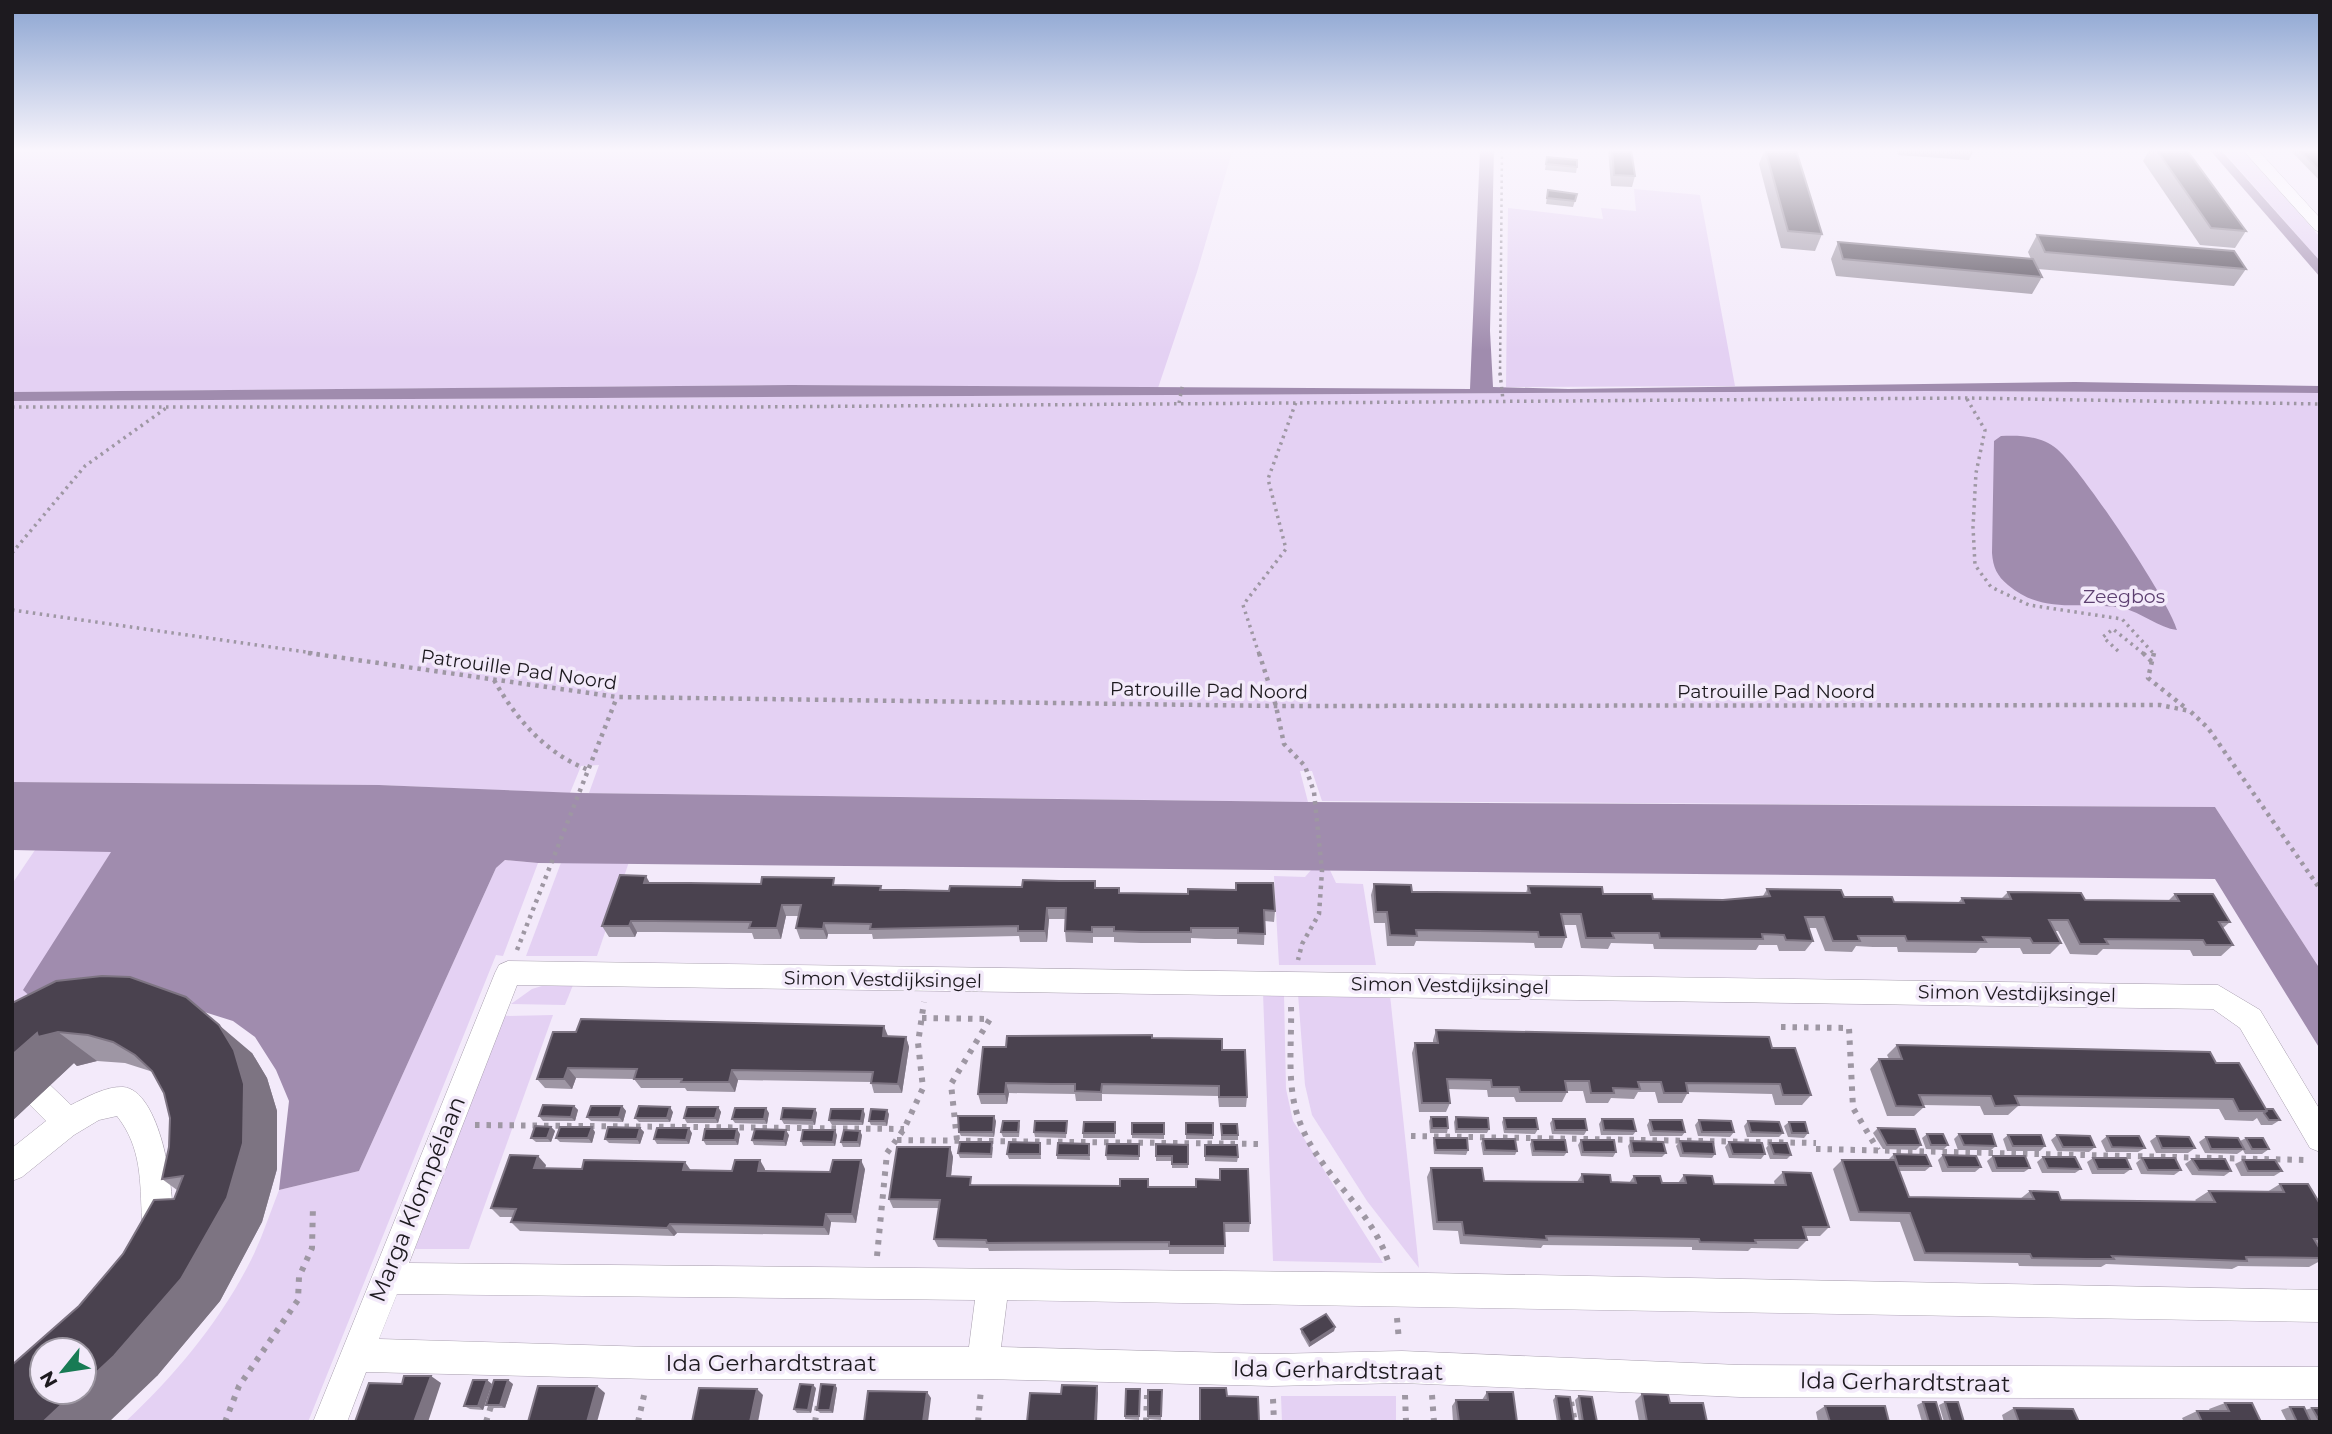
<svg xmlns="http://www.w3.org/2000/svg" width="2332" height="1434" font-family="Montserrat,sans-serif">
	<rect width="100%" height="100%" fill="#f3eafa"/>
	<!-- green -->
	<g fill="#e4d1f3">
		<polygon points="12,149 1233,149 1197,272 1158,388 791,385 12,392"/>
		<polygon points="2221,149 2242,149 2320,237 2320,261"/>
		<polygon points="1634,189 1700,195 1735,386 1506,387 1508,208 1603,219 1601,208 1636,211"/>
		<polygon points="1928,391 2320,393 2320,969 2215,807 1322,801 1312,771 1300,771 1308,802 589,793 599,765 581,766 570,793 379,785 12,782 12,401"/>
		<polygon points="35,850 112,851 24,990 59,1023 12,1047 12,884"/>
		<polygon points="565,852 632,853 597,956 526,956"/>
		<path d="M 505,860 L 538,863 L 503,956 L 496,955 L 308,1422 L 125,1422 C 174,1377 221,1320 251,1260 C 262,1238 270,1213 279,1190 L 359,1171 L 496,868 Z"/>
		<polygon points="1329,868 1336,883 1363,884 1376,965 1279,965 1274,876 1305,877 1312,869"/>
		<polygon points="545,985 573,985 565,1005 511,1004 532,989"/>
		<polygon points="1263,993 1284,994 1286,1089 1293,1121 1383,1263 1273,1261"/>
		<polygon points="1298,994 1390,995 1419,1268 1367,1201 1312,1115 1305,1085"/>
		<polygon points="553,1015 469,1249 415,1249 503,1016"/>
		<polygon points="1281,1396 1396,1396 1396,1422 1282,1422"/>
	</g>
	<!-- water -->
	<g fill="#a08cae">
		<polygon points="1480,149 1494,149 1490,331 1493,387 1568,389 2075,382 2320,386 2320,393 1928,391 12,401 12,392 791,385 1470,389"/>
		<polygon points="2209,149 2220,149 2320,261 2320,277"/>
		<path d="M 2001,436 C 2021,435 2041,436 2057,449 C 2081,469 2170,602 2177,630 C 2159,628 2141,612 2122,608 C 2081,601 2043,615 2008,585 C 1997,576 1993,567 1992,553 L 1994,441 Z"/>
		<polygon points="12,782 379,785 579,793 1308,802 2215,807 2320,969 2320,1049 2215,879 538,863 505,860 496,868 359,1171 279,1190 289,1101 276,1070 255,1037 233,1021 182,1005 59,1023 23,990 111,852 12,850"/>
	</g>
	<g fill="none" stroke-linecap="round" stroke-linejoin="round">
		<defs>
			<g id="street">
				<polygon points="2242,149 2257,149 2320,218 2320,232 2315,230"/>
				<path d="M 508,961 L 2218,985 L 2260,1010 L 2320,1110 L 2320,1152 L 2310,1148 L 2240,1028 L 2213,1009 L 517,985 L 409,1263 L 1427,1273 L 2320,1290 L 2320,1322 L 1007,1300 L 1001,1347 L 1272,1354 L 1402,1351 L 1740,1365 L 2320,1367 L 2320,1399 L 1740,1397 L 1402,1383 L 1272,1386 L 983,1379 L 651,1379 L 366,1372 L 347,1422 L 313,1422 L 495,973 L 499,965 ZM 397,1294 L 975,1300 L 969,1347 L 651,1347 L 379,1339 Z"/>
				<path d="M 39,1081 L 49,1084 L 71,1105 C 85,1098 106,1086 123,1087 C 160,1090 175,1190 172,1219 C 171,1226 167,1233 165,1240 L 154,1244 L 143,1240 L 139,1229 L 142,1220 C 140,1181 142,1148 117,1116 L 99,1120 L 74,1135 L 22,1177 L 12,1181 L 12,1148 L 46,1121 L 29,1104 L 25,1094 L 29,1084 Z"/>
			</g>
		</defs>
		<!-- street casing -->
		<use href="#street" stroke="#a89fae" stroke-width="1"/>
		<!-- path-far3 -->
		<polyline stroke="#9e97a3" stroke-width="2.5" stroke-dasharray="2.5 3.5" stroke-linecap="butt" points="1500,375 1502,149"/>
		<!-- path-far2 -->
		<g stroke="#9e97a3" stroke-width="3.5" stroke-dasharray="2.5 4.5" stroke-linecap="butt">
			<polyline points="1500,373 1503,400"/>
			<polyline points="1967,399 1985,430 1976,473 1973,527 1975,565 1991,587 2029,605 2122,619 2154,654"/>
			<polyline points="1179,403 1183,383"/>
			<polyline points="12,407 748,407 1966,398 2320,404"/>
			<polyline points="12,553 85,466 169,406"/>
			<polyline points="12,610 320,654"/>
			<polyline points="2118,651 2103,637 2113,629 2144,654"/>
			<polyline points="1259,654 1243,605 1286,549 1268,479 1296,402"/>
		</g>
		<!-- path-far1 -->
		<g stroke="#9e97a3" stroke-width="4.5" stroke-dasharray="3.5 5" stroke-linecap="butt">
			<polyline points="308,653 617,697 1276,706 2160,705 2190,711 2208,728 2320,889"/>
			<polyline points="1259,653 1276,706 1284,744 1305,766 1314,792 1322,871 1319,914 1302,944 1298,960"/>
			<polyline points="2143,653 2152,662"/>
			<polyline points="2154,653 2148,678 2187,709"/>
			<path d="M 494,680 C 516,719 546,754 589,770"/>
			<polyline points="517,950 617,697"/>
		</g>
		<!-- path -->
		<g stroke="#9e97a3" stroke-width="6" stroke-dasharray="4.5 7" stroke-linecap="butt">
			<path d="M 1291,1007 C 1292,1044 1286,1085 1299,1120 C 1318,1174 1370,1206 1388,1261"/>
			<polyline points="922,1018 990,1019 951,1084 957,1140"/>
			<polyline points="1781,1027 1849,1028 1853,1108 1878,1150"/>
			<polyline points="475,1125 904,1129"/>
			<polyline points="1411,1136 1816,1143"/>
			<polyline points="897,1140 1263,1144"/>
			<polyline points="1816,1149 2305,1160"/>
			<polyline points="877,1256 887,1153 904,1129 923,1088 918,1043 924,1002"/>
			<polyline points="1397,1318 1399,1341"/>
			<polyline points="1405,1395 1406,1422"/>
			<polyline points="1432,1395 1434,1422"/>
			<polyline points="1273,1399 1274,1422"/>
			<polyline points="1571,1402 1575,1422"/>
			<polyline points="225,1422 239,1386 298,1300 299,1277 312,1248 313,1205"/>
			<polyline points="486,1422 492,1403"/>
			<polyline points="638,1422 645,1391"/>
			<polyline points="815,1422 818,1405"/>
			<polyline points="978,1422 981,1389"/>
			<polyline points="1146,1422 1147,1395"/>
		</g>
		<!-- street -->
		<use href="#street" fill="#fff" fill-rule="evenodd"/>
	</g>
	<!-- wall -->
	<g fill="#9e96a4">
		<polygon points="1608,149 1631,149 1635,176 1632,187 1611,186"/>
		<polygon points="1765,149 1782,149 1822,234 1815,251 1781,248 1759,164"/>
		<polygon points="1896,149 1974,149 1969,160 1898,155"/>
		<polygon points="2150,149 2186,149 2246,231 2235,248 2200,245 2143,161"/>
		<polygon points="2289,149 2320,149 2320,181"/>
		<polygon points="1547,157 1577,167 1576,173 1545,170"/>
		<polygon points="1548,190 1577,194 1573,207 1546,204"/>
		<polygon points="2037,235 2246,269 2234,286 2038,269 2042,277 2032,294 1836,276 1831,259 1838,242 2031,259 2028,252"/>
		<polygon points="650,883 881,886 882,890 949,891 1096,888 1120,893 1188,894 1235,890 1236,883 1275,911 1274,922 1265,921 1264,945 1237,944 1237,939 1215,939 1191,938 1191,943 1141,943 1114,942 1114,937 1093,937 1093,943 1066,942 1065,931 1066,919 1049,919 1047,942 1020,942 1019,936 873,939 872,934 828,934 827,939 800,939 796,928 799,916 786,916 781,939 754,939 752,933 660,932 637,932 635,937 609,937 602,926"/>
		<polygon points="1374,884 1412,892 1526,893 1528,886 1653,899 1723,900 1763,896 1767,889 1894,902 1958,903 1962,898 2001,899 2008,892 2085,900 2168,901 2175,894 2230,922 2223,928 2233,945 2221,956 2193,956 2190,950 2103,949 2097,955 2070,954 2058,931 2054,931 2061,943 2050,954 2023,954 2020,948 1980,948 1976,953 1898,952 1897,947 1873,947 1856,946 1852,952 1825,951 1816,928 1808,928 1813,941 1805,951 1779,951 1777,945 1759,945 1756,950 1654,949 1653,944 1611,943 1608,949 1581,948 1576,925 1564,925 1566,937 1562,948 1535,948 1534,943 1416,941 1414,946 1387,946 1385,923 1374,923 1371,895"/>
		<polygon points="12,1003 252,1053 267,1078 277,1111 277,1169 262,1222 220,1301 157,1376 21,1358 79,1306 174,1199 177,1190 162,1179 169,1147 170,1118 164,1093 152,1072 150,1071 125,1063 97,1061 77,1066 74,1063 12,1121"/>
		<polygon points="1436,1030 1772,1048 1811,1095 1802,1105 1775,1105 1772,1094 1688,1092 1682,1103 1658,1103 1655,1092 1638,1092 1634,1099 1611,1098 1608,1103 1586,1103 1583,1091 1567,1091 1567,1092 1562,1102 1516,1102 1514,1097 1488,1097 1487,1090 1448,1089 1450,1103 1446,1112 1419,1112 1412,1053 1415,1043 1433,1043 1433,1040"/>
		<polygon points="553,1032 906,1037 909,1047 902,1093 874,1093 871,1082 738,1080 735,1092 687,1091 685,1088 641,1088 634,1079 576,1078 572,1089 545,1088 537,1079"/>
		<polygon points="1152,1038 1222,1050 1247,1097 1246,1107 1219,1107 1218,1096 1102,1094 1102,1101 1076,1101 1075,1094 1009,1093 1007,1104 981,1104 978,1094 1006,1047"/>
		<polygon points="1897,1045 2216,1063 2266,1109 2280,1120 2272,1125 2261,1125 2257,1118 2253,1121 2225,1120 2219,1109 2018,1106 2008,1115 1984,1115 1980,1106 1923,1105 1924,1107 1914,1116 1887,1116 1870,1069 1879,1059 1889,1059 1887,1055"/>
		<polygon points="574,1106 578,1110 575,1121 543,1121 539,1116"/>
		<polygon points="622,1106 626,1111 623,1122 591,1121 587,1117"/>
		<polygon points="718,1107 721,1112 718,1123 687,1123 684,1118"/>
		<polygon points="815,1109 817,1113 815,1125 784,1124 781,1119"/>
		<polygon points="673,1112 670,1122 639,1122 635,1118"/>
		<polygon points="769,1113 767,1124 735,1123 732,1119"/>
		<polygon points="865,1114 863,1125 832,1125 829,1120"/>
		<polygon points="889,1114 887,1126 871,1125 869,1121"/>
		<polygon points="1431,1117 1448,1128 1447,1133 1430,1133 1429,1121"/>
		<polygon points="1456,1117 1489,1129 1487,1133 1455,1133 1454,1122"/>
		<polygon points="1504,1118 1538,1129 1535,1134 1504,1133 1502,1122"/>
		<polygon points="1553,1119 1587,1130 1584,1135 1552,1134 1550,1123"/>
		<polygon points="1602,1119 1636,1131 1633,1135 1601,1135 1599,1124"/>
		<polygon points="1650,1120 1685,1132 1682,1136 1650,1136 1647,1125"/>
		<polygon points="1699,1120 1734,1132 1730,1137 1698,1136 1695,1125"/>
		<polygon points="996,1121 994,1137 961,1136 959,1132"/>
		<polygon points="1019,1121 1020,1126 1019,1137 1003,1137 1001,1132"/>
		<polygon points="1067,1121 1066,1138 1035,1137 1034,1132"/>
		<polygon points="1748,1121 1783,1133 1779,1137 1747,1137 1744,1126"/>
		<polygon points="1115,1122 1115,1138 1083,1138 1083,1133"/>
		<polygon points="1789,1122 1808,1133 1804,1138 1788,1137 1784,1126"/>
		<polygon points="1132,1123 1164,1123 1164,1139 1132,1138"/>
		<polygon points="1186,1123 1213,1135 1213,1139 1186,1139"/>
		<polygon points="1221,1124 1238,1135 1238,1140 1221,1140"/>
		<polygon points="551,1127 555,1131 551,1142 536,1142 531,1138"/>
		<polygon points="640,1128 644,1132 640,1144 609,1143 605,1139"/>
		<polygon points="1878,1128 1921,1145 1916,1150 1883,1149 1873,1133"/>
		<polygon points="595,1132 592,1143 560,1142 556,1138"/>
		<polygon points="692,1133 689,1144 657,1144 654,1139"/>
		<polygon points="740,1134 738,1145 706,1145 703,1140"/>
		<polygon points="1927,1134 1948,1145 1943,1150 1926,1149 1922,1138"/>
		<polygon points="1959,1134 1996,1146 1991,1150 1958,1150 1954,1139"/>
		<polygon points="789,1135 786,1146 754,1145 752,1140"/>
		<polygon points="837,1135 835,1146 803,1146 801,1141"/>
		<polygon points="862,1135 860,1147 843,1147 841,1142"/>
		<polygon points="2008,1135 2045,1146 2040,1151 2007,1151 2003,1139"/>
		<polygon points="2057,1135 2095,1147 2089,1152 2057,1151 2051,1140"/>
		<polygon points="2107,1136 2145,1148 2138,1152 2106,1152 2101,1141"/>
		<polygon points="2157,1136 2195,1148 2188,1153 2156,1153 2150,1141"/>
		<polygon points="2206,1137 2240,1141 2246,1138 2269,1149 2262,1154 2245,1154 2243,1150 2237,1154 2205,1153 2199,1142"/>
		<polygon points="1434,1138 1468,1150 1466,1155 1434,1154 1433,1143"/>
		<polygon points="1483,1139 1517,1151 1515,1155 1483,1155 1481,1143"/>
		<polygon points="1532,1140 1567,1152 1564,1156 1532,1156 1530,1144"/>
		<polygon points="1581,1140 1616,1152 1613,1157 1581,1156 1578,1145"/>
		<polygon points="1631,1141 1666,1153 1662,1157 1630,1157 1628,1146"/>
		<polygon points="1680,1141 1715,1154 1712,1158 1680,1157 1676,1146"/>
		<polygon points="1729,1142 1765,1154 1761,1159 1729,1158 1725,1147"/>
		<polygon points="1040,1143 1041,1159 1009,1159 1007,1154"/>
		<polygon points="1770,1143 1791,1155 1787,1159 1770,1159 1766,1148"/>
		<polygon points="1089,1144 1090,1160 1057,1159 1057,1155"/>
		<polygon points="1139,1144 1139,1160 1107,1160 1106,1155"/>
		<polygon points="1156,1144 1188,1145 1188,1168 1172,1168 1172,1161 1156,1161"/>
		<polygon points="1205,1145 1238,1157 1237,1162 1205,1161"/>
		<polygon points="950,1147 953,1157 951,1176 973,1185 1195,1187 1219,1180 1220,1169 1250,1223 1249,1232 1225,1232 1224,1254 1169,1254 1169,1250 989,1251 988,1248 938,1247 934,1239 939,1208 893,1208 889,1199"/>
		<polygon points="993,1147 992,1158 960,1158 958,1153"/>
		<polygon points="1894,1154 1931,1166 1925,1171 1899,1171 1909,1197 2020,1199 2030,1191 2061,1200 2196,1201 2195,1200 2209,1191 2267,1192 2280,1184 2320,1204 2320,1261 2309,1267 2238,1266 2232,1269 2106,1264 2101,1267 2019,1266 2018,1263 1914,1261 1900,1222 1850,1221 1833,1169 1842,1160 1889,1160 1889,1159"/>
		<polygon points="1943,1155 1981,1167 1975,1172 1942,1172 1938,1160"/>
		<polygon points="1993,1156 2030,1168 2024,1172 1992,1172 1987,1161"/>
		<polygon points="2043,1157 2081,1169 2075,1173 2042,1173 2037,1162"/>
		<polygon points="2093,1158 2131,1169 2124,1174 2092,1174 2087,1162"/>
		<polygon points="2142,1158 2181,1170 2174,1175 2141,1174 2136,1163"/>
		<polygon points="2192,1159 2231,1171 2224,1176 2192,1175 2185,1164"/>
		<polygon points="2243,1160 2282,1171 2274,1176 2241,1176 2235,1164"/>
		<polygon points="546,1165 545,1168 732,1171 765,1169 765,1171 830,1172 865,1169 856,1223 831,1222 829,1235 677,1233 674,1236 520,1231 511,1222 513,1217 500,1217 491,1208"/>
		<polygon points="1431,1168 1484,1181 1577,1182 1582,1174 1611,1182 1629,1183 1634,1176 1662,1183 1678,1183 1684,1175 1714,1184 1775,1185 1774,1181 1783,1172 1829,1227 1820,1236 1806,1236 1807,1240 1798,1249 1751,1248 1748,1251 1692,1250 1692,1247 1543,1245 1541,1248 1460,1244 1458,1231 1433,1230 1427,1177"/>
		<polygon points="1335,1327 1334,1331 1309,1347 1301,1333 1301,1329"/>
		<polygon points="492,1384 483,1410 470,1409 464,1406"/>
		<polygon points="513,1384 505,1408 492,1408 486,1405"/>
		<polygon points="835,1385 837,1388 833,1413 820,1413 817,1410"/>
		<polygon points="816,1388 811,1413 797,1413 794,1409"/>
		<polygon points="1140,1389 1139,1420 1125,1419 1125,1416"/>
		<polygon points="1148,1390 1162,1390 1161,1420 1148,1419"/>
		<polygon points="1487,1392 1517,1422 1453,1422 1452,1406 1456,1400 1482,1400"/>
		<polygon points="1642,1394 1670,1403 1707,1422 1639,1422 1635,1401"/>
		<polygon points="1556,1396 1574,1422 1557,1422 1553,1400"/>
		<polygon points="1579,1396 1597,1422 1579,1422 1575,1400"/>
		<polygon points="1923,1402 1942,1422 1922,1422 1917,1405"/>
		<polygon points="1945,1402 1964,1422 1944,1422 1939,1405"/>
		<polygon points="2225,1403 2261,1422 2184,1422 2182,1418 2197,1411 2210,1411 2209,1409"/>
		<polygon points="1825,1406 1889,1422 1818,1422 1816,1412"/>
		<polygon points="2290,1407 2305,1410 2312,1408 2320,1422 2287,1422 2281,1410"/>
		<polygon points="2014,1408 2079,1422 2004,1422 2002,1415"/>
	</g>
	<!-- shaded-wall -->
	<g fill="#7d7482">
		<polygon points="646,876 652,887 644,883"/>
		<polygon points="782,905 786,916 781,939 777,928"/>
		<polygon points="1047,908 1049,919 1047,942 1045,931"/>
		<polygon points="631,921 637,932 635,937 629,926"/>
		<polygon points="824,923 828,934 827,939 823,929"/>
		<polygon points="219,1025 252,1053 267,1078 277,1111 277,1169 262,1222 220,1301 157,1376 109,1422 43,1422 75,1392 84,1392 84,1384 243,1143"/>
		<polygon points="884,1026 888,1036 883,1036"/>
		<polygon points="58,1032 97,1061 77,1066 74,1063 12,1121 12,1055 37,1033"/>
		<polygon points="906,1037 909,1047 902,1093 898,1084"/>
		<polygon points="568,1068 576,1078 572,1089 564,1079"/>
		<polygon points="732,1070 738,1080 735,1092 729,1082"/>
		<polygon points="1006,1083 1009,1093 1007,1104 1005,1094"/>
		<polygon points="574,1106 578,1110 575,1121 571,1117"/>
		<polygon points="622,1106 626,1111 623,1122 619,1117"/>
		<polygon points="670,1107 673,1112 670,1122 667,1118"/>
		<polygon points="718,1107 721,1112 718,1123 715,1118"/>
		<polygon points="766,1108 769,1113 767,1124 764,1119"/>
		<polygon points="815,1109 817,1113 815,1125 812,1120"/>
		<polygon points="863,1109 865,1114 863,1125 861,1121"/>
		<polygon points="887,1110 889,1114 887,1126 885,1121"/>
		<polygon points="994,1116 996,1121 994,1137 993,1132"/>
		<polygon points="551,1127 555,1131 551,1142 547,1138"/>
		<polygon points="592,1127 595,1132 592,1143 588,1138"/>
		<polygon points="640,1128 644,1132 640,1144 637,1139"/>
		<polygon points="689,1128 692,1133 689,1144 686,1140"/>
		<polygon points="737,1129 740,1134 738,1145 735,1140"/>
		<polygon points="786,1130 789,1135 786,1146 784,1141"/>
		<polygon points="835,1130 837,1135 835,1146 833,1142"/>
		<polygon points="860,1131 862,1135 860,1147 858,1142"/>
		<polygon points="950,1147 953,1157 950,1185 947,1176"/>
		<polygon points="538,1156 546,1165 542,1177 534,1168"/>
		<polygon points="760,1160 765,1169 763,1180 758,1171"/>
		<polygon points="861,1160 865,1169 856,1223 852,1214"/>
		<polygon points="685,1162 692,1172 683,1170"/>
		<polygon points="826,1214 831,1222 829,1235 824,1227"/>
		<polygon points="670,1224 677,1233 674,1236 667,1228"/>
		<polygon points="1335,1327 1334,1331 1309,1347 1310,1343"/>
		<polygon points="431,1376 441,1383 428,1422 414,1422"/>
		<polygon points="487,1380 492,1384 483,1410 478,1406"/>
		<polygon points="508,1380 513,1384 505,1408 500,1405"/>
		<polygon points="813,1385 816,1388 811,1413 808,1410"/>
		<polygon points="835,1385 837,1388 833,1413 830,1410"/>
		<polygon points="597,1386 605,1393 597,1422 587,1422"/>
		<polygon points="1097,1386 1098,1393 1097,1422 1095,1422"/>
		<polygon points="757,1389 763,1395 758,1422 750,1422"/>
		<polygon points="927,1392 931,1398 928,1422 923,1422"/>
	</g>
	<!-- building -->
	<g fill="#4a424f" stroke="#7d7482" stroke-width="2">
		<polygon points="1612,149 1631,149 1635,176 1614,175"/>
		<polygon points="1765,149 1796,150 1822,234 1788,231"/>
		<polygon points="2156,149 2186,149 2246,231 2211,228"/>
		<polygon points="2298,149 2320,149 2320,171"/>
		<polygon points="1547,157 1577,160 1577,167 1546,164"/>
		<polygon points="1548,190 1577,194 1575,201 1547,198"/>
		<polygon points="2037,235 2234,251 2246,269 2045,252"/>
		<polygon points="1838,242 2033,259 2042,277 1843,259"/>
		<polygon points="620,875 646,876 644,883 689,883 761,884 762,877 834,878 833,885 881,886 880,890 903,890 949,891 950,886 1022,887 1023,880 1059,881 1095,881 1095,888 1119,888 1119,893 1188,894 1188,889 1236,890 1236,883 1273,883 1275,911 1264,910 1265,934 1238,933 1238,928 1191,928 1191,932 1141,932 1114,931 1114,927 1092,927 1092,932 1065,931 1066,908 1047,908 1045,931 1018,931 1018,926 870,929 871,924 824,923 823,929 796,928 801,905 782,905 777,928 749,928 751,922 654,921 631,921 629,926 602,926"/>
		<polygon points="1374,884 1411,885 1412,892 1435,892 1530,893 1528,886 1602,887 1603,894 1652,894 1653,899 1723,900 1770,896 1767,889 1841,890 1844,897 1892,897 1894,902 1964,903 1962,898 2011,899 2008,892 2081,893 2085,900 2179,901 2175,894 2213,894 2230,922 2219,922 2233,945 2206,945 2203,940 2105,939 2108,944 2080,944 2068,920 2049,920 2061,943 2033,943 2030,938 1983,937 1986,942 1907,941 1905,936 1858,936 1860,941 1833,941 1824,917 1805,917 1813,941 1786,940 1784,935 1762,934 1763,939 1660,938 1659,933 1612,933 1614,938 1586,938 1581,914 1561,914 1566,937 1539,937 1538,932 1416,930 1417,936 1390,935 1387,912 1376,912"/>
		<polygon points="102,976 130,977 186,997 219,1025 234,1050 244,1084 243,1143 227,1198 181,1279 114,1356 84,1384 84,1350 42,1350 42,1392 75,1392 43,1422 12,1422 12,1365 79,1306 123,1254 154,1200 174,1199 183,1176 162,1179 169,1147 170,1118 164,1093 152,1071 135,1055 113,1042 88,1035 58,1032 38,1037 37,1033 12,1055 12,1003 56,981"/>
		<polygon points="581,1019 884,1026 883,1036 906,1037 898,1084 871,1083 873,1072 732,1070 729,1082 681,1082 682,1079 634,1079 637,1069 568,1068 564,1079 537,1079 553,1032 576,1032"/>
		<polygon points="1436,1030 1769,1037 1772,1048 1795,1048 1811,1095 1783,1095 1780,1084 1686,1083 1688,1093 1664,1093 1661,1082 1638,1082 1640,1089 1613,1088 1614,1093 1591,1093 1589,1081 1565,1081 1567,1092 1520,1092 1519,1087 1492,1087 1491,1080 1447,1079 1450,1103 1422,1103 1415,1043 1438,1043"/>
		<polygon points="1152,1035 1152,1038 1222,1039 1222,1050 1245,1050 1247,1097 1219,1097 1219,1086 1102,1084 1101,1092 1075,1091 1075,1084 1052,1084 1006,1083 1005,1094 978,1094 983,1047 1006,1047 1007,1036"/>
		<polygon points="1897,1045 2210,1052 2216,1063 2239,1063 2267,1111 2239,1111 2233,1099 2015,1096 2019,1105 1995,1106 1991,1096 1919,1095 1924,1107 1896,1106 1879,1059 1902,1059"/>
		<polygon points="543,1105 574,1106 571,1117 539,1116"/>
		<polygon points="591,1106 622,1106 619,1117 587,1117"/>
		<polygon points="639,1106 670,1107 667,1118 635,1118"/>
		<polygon points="687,1107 718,1107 715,1118 684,1118"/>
		<polygon points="735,1108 766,1108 764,1119 732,1119"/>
		<polygon points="783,1108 815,1109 812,1120 781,1119"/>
		<polygon points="831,1109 863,1109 861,1121 829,1120"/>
		<polygon points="871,1109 887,1110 885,1121 869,1121"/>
		<polygon points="2266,1109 2273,1109 2280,1120 2269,1120 2264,1113 2267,1111"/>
		<polygon points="958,1116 994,1116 993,1132 959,1132"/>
		<polygon points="1431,1117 1447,1117 1448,1128 1432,1128"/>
		<polygon points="1456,1117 1488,1118 1489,1129 1457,1129"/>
		<polygon points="1504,1118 1536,1118 1538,1129 1506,1129"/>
		<polygon points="1553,1119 1585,1119 1587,1130 1555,1130"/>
		<polygon points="1602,1119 1633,1119 1636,1131 1604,1130"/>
		<polygon points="1650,1120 1682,1120 1685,1132 1653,1131"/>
		<polygon points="1699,1120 1731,1121 1734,1132 1702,1132"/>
		<polygon points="1003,1121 1019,1121 1018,1132 1001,1132"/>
		<polygon points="1035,1121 1067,1121 1066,1133 1034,1132"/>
		<polygon points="1748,1121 1779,1122 1783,1133 1751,1132"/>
		<polygon points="1084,1122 1115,1122 1115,1133 1083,1133"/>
		<polygon points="1789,1122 1805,1122 1808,1133 1792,1133"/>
		<rect x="1132" y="1123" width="32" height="11"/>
		<polygon points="1186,1123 1213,1123 1213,1135 1186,1134"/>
		<polygon points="1221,1124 1237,1124 1238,1135 1222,1135"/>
		<polygon points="535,1126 551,1127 547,1138 531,1138"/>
		<polygon points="560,1127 592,1127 588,1138 556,1138"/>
		<polygon points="608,1127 640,1128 637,1139 605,1139"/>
		<polygon points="657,1128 689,1128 686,1140 654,1139"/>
		<polygon points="1878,1128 1915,1129 1921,1145 1887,1145"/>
		<polygon points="705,1129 737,1129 735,1140 703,1140"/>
		<polygon points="755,1129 786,1130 784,1141 752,1140"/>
		<polygon points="803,1130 835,1130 833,1142 801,1141"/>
		<polygon points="844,1130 860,1131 858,1142 841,1142"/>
		<polygon points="1927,1134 1943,1134 1948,1145 1931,1145"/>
		<polygon points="1959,1134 1992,1134 1996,1146 1964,1145"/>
		<polygon points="2008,1135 2041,1135 2045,1146 2013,1146"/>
		<polygon points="2057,1135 2090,1136 2095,1147 2063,1147"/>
		<polygon points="2107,1136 2139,1136 2145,1148 2112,1147"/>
		<polygon points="2157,1136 2189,1137 2195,1148 2162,1148"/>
		<polygon points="2206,1137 2238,1138 2244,1149 2211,1149"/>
		<polygon points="1434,1138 1467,1138 1468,1150 1436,1150"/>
		<polygon points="2246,1138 2263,1138 2269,1149 2252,1149"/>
		<polygon points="1483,1139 1515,1139 1517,1151 1485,1150"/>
		<polygon points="1532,1140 1565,1140 1567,1152 1534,1151"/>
		<polygon points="1581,1140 1614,1140 1616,1152 1583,1152"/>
		<polygon points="1631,1141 1663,1142 1666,1153 1633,1152"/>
		<polygon points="1680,1141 1713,1142 1715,1154 1683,1153"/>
		<polygon points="960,1142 992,1142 991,1154 958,1153"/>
		<polygon points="1009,1142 1040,1143 1040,1154 1007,1154"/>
		<polygon points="1729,1142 1762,1143 1765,1154 1733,1154"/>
		<polygon points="1058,1143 1089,1144 1089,1155 1057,1155"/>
		<polygon points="1770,1143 1787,1143 1791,1155 1774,1154"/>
		<polygon points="1107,1144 1139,1144 1139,1156 1106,1155"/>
		<polygon points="1156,1144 1188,1145 1188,1164 1172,1164 1172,1156 1156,1156"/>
		<polygon points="1205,1145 1237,1145 1238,1157 1205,1156"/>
		<polygon points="897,1147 950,1147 947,1176 971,1177 970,1185 1120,1186 1120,1179 1148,1179 1148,1187 1196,1187 1196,1179 1220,1180 1220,1169 1248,1169 1250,1223 1224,1223 1225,1246 1169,1246 1169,1242 987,1243 986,1240 934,1239 940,1200 889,1199"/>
		<polygon points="1894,1154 1926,1155 1931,1166 1898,1166"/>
		<polygon points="510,1155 538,1156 534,1168 582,1169 584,1160 685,1162 683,1170 732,1171 735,1160 760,1160 758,1171 830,1172 833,1160 861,1160 852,1214 826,1214 824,1227 670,1224 667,1228 511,1222 516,1209 491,1208"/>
		<polygon points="1943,1155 1976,1156 1981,1167 1948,1167"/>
		<polygon points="1993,1156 2025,1156 2030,1168 1997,1168"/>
		<polygon points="2043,1157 2075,1157 2081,1169 2048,1168"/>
		<polygon points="2093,1158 2126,1158 2131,1169 2098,1169"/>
		<polygon points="2142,1158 2175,1158 2181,1170 2148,1170"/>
		<polygon points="2192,1159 2225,1159 2231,1171 2199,1170"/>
		<polygon points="1842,1160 1895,1160 1909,1197 2034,1199 2030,1191 2058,1192 2061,1200 2215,1202 2209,1191 2284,1192 2280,1184 2308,1184 2320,1204 2320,1239 2314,1239 2320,1249 2320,1258 2246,1257 2247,1261 2219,1260 2112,1256 2114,1259 2087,1259 2032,1258 2030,1254 1925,1253 1910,1213 1859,1212"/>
		<polygon points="2243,1160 2275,1160 2282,1171 2248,1171"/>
		<polygon points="1431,1168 1482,1168 1484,1181 1583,1182 1582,1174 1610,1175 1611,1182 1636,1183 1634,1176 1660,1176 1662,1183 1686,1183 1684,1175 1712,1176 1714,1184 1786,1185 1783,1172 1811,1173 1829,1227 1803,1227 1807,1240 1755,1240 1756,1243 1700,1242 1699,1239 1546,1236 1547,1240 1464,1235 1462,1222 1437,1222"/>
		<polygon points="1326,1314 1335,1327 1310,1343 1301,1329"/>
		<polygon points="404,1376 431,1376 414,1422 355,1422 369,1383 402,1384"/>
		<polygon points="473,1380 487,1380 478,1406 464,1406"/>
		<polygon points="494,1380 508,1380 500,1405 486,1405"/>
		<polygon points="800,1384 813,1385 808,1410 794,1409"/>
		<polygon points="821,1384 835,1385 830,1410 817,1410"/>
		<polygon points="1062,1385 1097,1386 1095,1422 1027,1422 1030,1393 1061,1394"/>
		<polygon points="538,1386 597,1386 587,1422 528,1422"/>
		<polygon points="699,1388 757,1389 750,1422 692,1422"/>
		<polygon points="1200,1388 1226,1388 1227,1396 1258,1397 1259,1422 1200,1422"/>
		<polygon points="1126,1389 1140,1389 1139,1416 1125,1416"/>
		<polygon points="1148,1390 1162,1390 1161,1416 1148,1416"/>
		<polygon points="868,1391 927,1392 923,1422 864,1422"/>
		<polygon points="1487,1392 1513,1392 1517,1422 1459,1422 1456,1400 1488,1400"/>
		<polygon points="1642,1394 1668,1395 1670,1403 1703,1403 1707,1422 1647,1422"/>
		<polygon points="1556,1396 1570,1397 1574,1422 1560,1422"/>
		<polygon points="1579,1396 1592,1397 1597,1422 1583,1422"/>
		<polygon points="1923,1402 1936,1402 1942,1422 1929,1422"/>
		<polygon points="1945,1402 1958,1402 1964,1422 1951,1422"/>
		<polygon points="2225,1403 2252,1403 2261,1422 2202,1422 2197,1411 2229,1411"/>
		<polygon points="1825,1406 1885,1406 1889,1422 1830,1422"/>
		<polygon points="2290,1407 2304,1407 2311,1422 2297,1422"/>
		<polygon points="2014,1408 2073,1409 2079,1422 2019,1422"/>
		<polygon points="2312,1408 2320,1408 2320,1422"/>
	</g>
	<!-- sky -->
	<linearGradient id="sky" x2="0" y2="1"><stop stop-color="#8ba4d1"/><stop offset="0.43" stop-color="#faf6fd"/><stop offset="1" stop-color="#faf6fd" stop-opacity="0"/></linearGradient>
	<rect width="2332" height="350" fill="url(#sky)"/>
	<g text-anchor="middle" stroke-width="7" stroke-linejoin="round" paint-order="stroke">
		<!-- park labels -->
		<g font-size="19" fill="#5d4071" stroke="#f3eafa">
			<text x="2124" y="603">Zeegbos</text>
		</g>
		<!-- street labels -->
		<g font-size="19" fill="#1d1a1f" stroke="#f3eafa">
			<text transform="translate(519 669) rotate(8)" y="7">Patrouille Pad Noord</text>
			<text transform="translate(1209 690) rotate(1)" y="7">Patrouille Pad Noord</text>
			<text x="1776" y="698">Patrouille Pad Noord</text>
			<text transform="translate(883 979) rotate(1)" y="7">Simon Vestdijksingel</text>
			<text transform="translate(1450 985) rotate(1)" y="7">Simon Vestdijksingel</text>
			<text transform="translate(2017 993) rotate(1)" y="7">Simon Vestdijksingel</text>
		</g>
		<!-- near-street labels -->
		<g font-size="23" fill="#1d1a1f" stroke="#f3eafa">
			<text transform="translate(417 1199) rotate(-68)" y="8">Marga Klompélaan</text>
			<text x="771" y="1371">Ida Gerhardtstraat</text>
			<text transform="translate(1338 1370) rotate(1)" y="8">Ida Gerhardtstraat</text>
			<text transform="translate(1905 1382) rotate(1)" y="8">Ida Gerhardtstraat</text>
		</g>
	</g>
	<!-- border -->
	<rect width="2332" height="1434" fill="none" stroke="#1d1a1f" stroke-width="28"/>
	<!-- north arrow -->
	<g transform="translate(63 1371) rotate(240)"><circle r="33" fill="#f3eafa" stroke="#9d97a2" stroke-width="2"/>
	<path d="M0-5L12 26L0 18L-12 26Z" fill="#187b54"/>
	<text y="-10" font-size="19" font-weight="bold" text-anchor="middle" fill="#1d1a1f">N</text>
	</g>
</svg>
